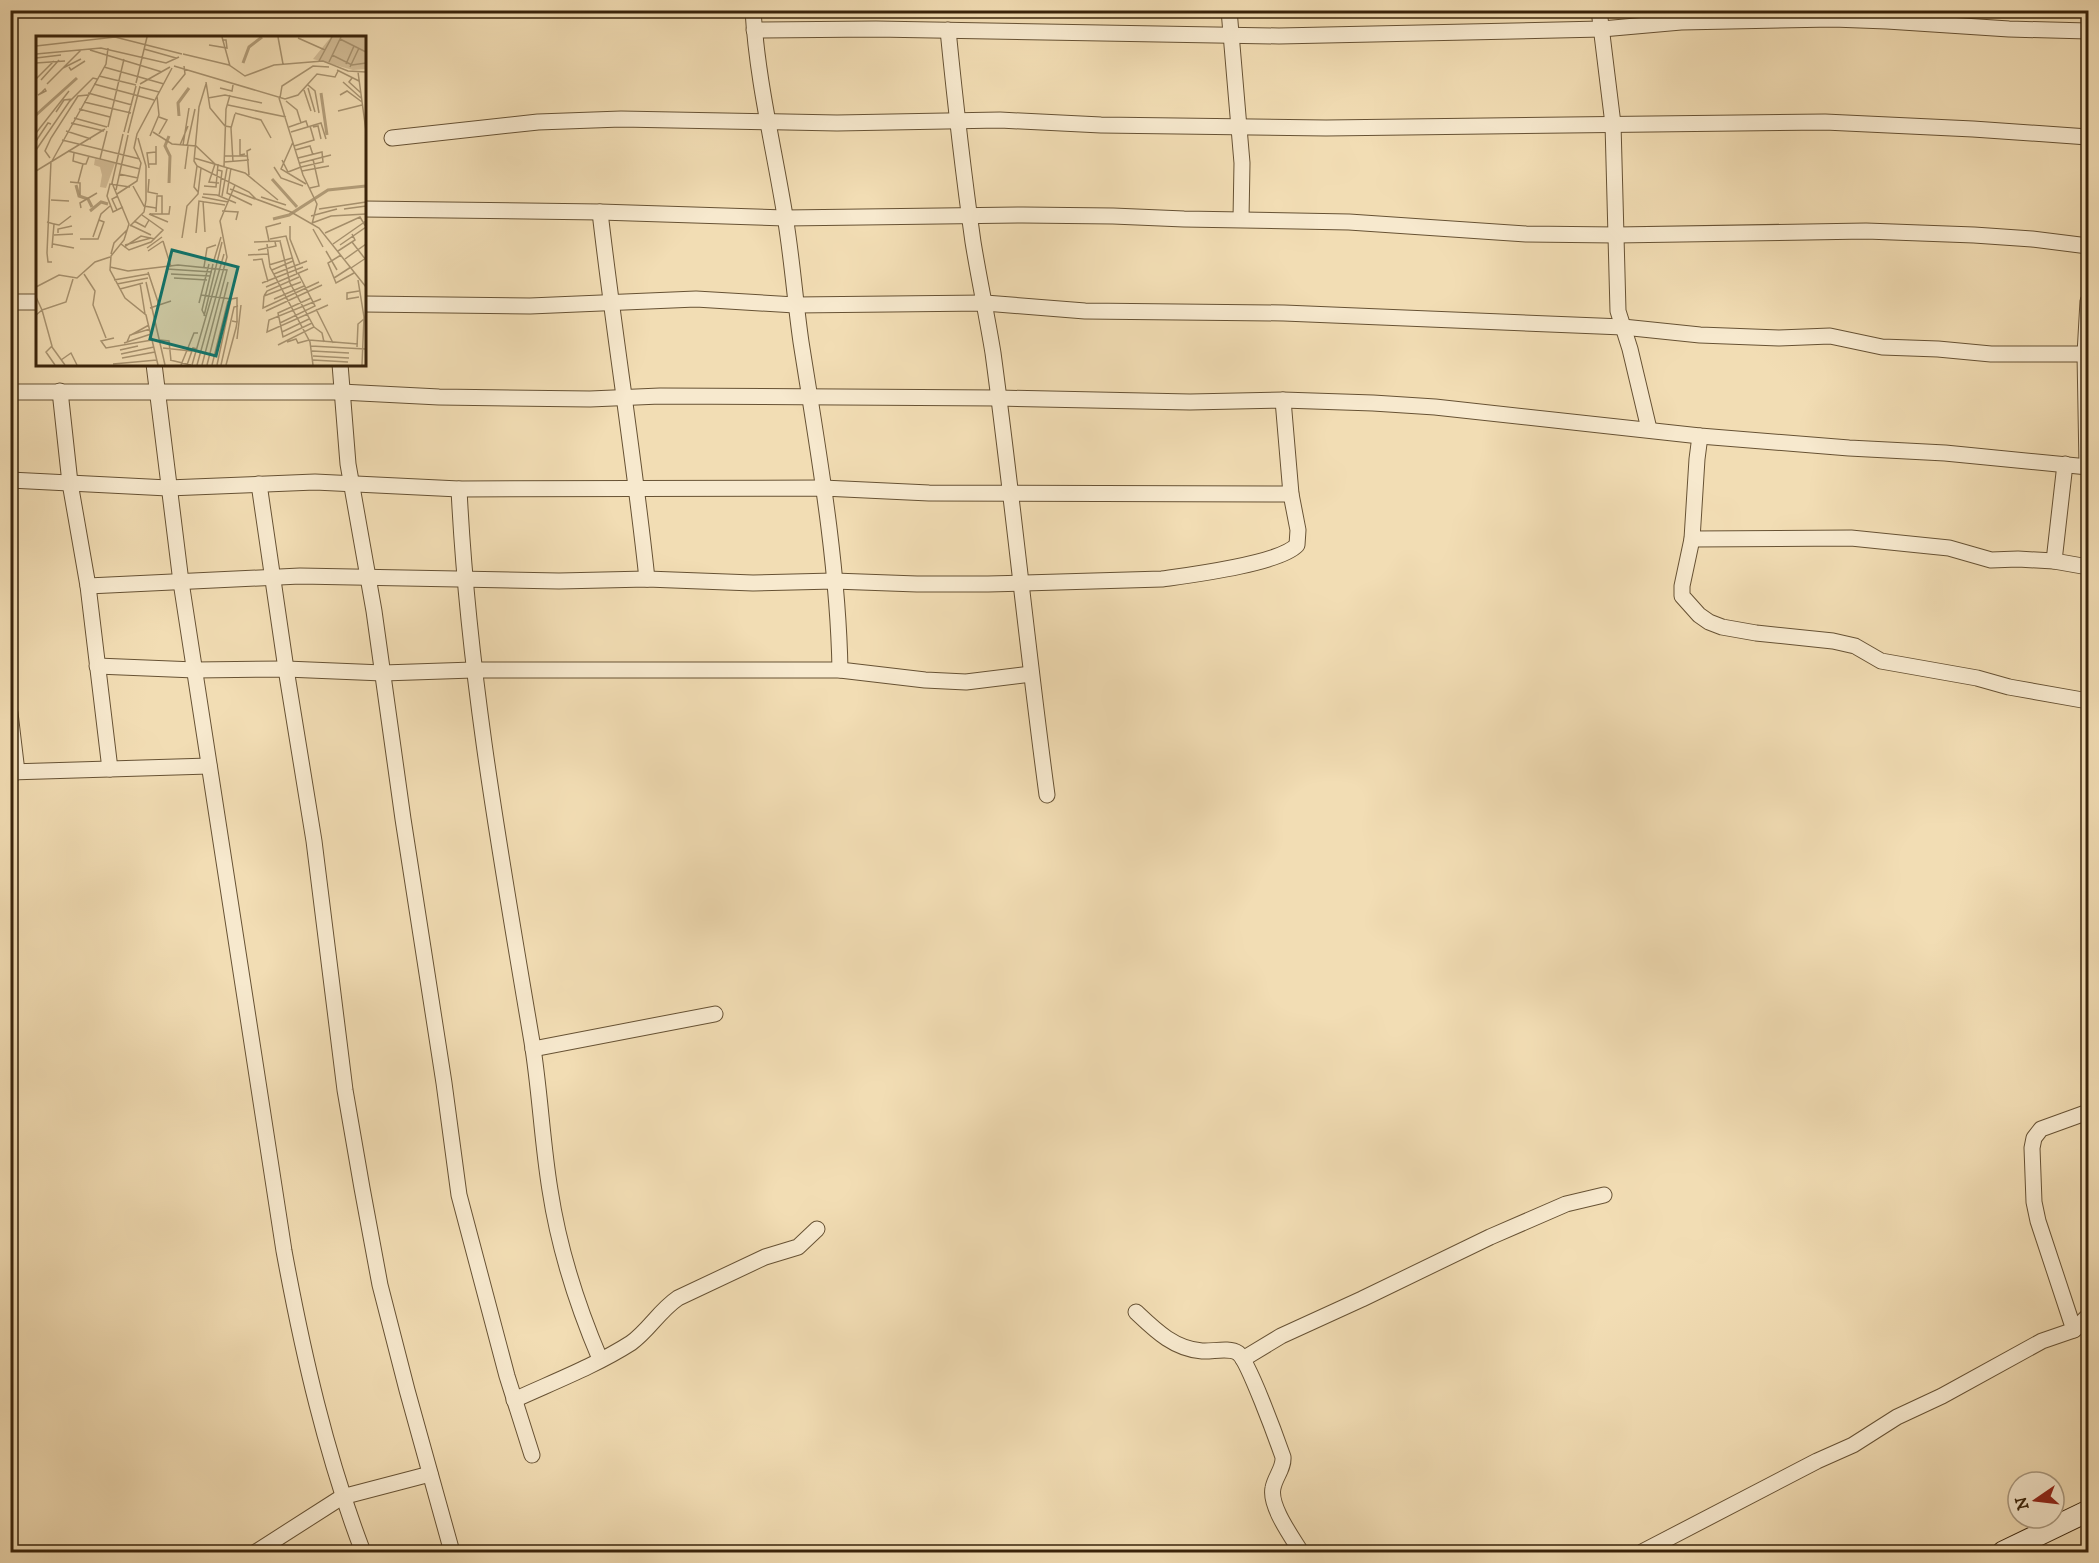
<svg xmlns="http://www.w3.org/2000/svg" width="2099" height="1563" font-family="'IM FELL DW Pica',serif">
	<rect width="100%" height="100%" fill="#f2ddb4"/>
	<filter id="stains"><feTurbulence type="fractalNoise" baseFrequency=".00333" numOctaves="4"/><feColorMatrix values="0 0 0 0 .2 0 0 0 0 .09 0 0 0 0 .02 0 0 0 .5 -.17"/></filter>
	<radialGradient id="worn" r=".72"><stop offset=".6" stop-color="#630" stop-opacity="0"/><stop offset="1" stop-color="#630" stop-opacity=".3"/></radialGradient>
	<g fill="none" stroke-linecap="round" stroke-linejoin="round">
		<defs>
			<g id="street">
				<path d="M 753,10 C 757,80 774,148 785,216 C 792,258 795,300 801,342 C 818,450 838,561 840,670"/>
				<polyline points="1229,10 1242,163 1241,219"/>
				<polyline points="1599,10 1613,124 1618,311 1630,349 1649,429"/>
				<polyline points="754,30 876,29 1279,36 1602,29 1681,22 1833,19 1887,21 2009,29 2088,31"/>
				<path d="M 948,30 C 955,100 963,171 973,242 C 979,279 987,316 993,353 C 1013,501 1027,648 1047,795"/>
				<polyline points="392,138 538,122 621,119 837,123 1000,120 1101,125 1326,128 1825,122 1973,129 2088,137"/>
				<polyline points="364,209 600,212 785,218 1023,215 1113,216 1184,219 1349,222 1526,234 1616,235 1866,231 1974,235 2032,239 2088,246"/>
				<path d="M 600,212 C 614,334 634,456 647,579"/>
				<polyline points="10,302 38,302"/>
				<polyline points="364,304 530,306 696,299 795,305 985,303 1085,311 1284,313 1623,327 1700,335 1779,338 1830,336 1882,347 1938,349 1991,354 2088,354"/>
				<path d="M 154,364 L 181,582 L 284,1251 C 303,1354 326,1455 363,1552"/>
				<polyline points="340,364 348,464 374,611 403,819 444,1083 459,1195 507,1376 532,1455"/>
				<polyline points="60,391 70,483 88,586 110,769"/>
				<polyline points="10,392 341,392 439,397 590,399 660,396 998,398 1190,402 1283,400 1373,403 1435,407 1700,436 1849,448 1945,453 2088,467"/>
				<polyline points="1700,436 1697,459 1692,539 1682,586 1682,596 1699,615 1709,622 1722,627 1756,633 1833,641 1855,646 1881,661 1977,678 2009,687 2088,701"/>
				<polyline points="2065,464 2054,561 2088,567"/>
				<polyline points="2087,466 2085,354 2088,301"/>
				<polyline points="10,480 168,488 315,482 459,489 823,488 929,493 1291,494"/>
				<polyline points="259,484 286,669 314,841 345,1090 362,1188 380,1285 407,1390 452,1552"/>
				<path d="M 459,489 C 468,675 501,858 532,1042 C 540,1091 542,1141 550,1190 C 559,1249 577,1305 600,1359"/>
				<polyline points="1692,539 1851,538 1949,548 1991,560 2018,559 2054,561"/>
				<path d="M 88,586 L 300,576 L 559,581 L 647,579 L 753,583 L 834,581 L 917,584 L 988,584 L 1162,579 C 1190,575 1279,564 1297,545 L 1298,530 L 1291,494 L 1283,400"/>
				<polyline points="97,666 195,670 286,669 383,673 473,670 840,670 925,680 966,682 1031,674"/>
				<polyline points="10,713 17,772"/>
				<polyline points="10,772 209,766"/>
				<polyline points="533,1049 715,1014"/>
				<path d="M 1136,1312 C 1155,1330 1174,1349 1202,1351 C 1212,1352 1229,1347 1238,1353 C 1248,1360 1277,1440 1283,1457 C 1284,1468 1275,1477 1273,1488 C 1269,1506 1292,1537 1301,1552"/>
				<polyline points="2074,1330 2038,1221 2034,1202 2032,1148 2034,1138 2041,1129 2088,1112"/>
				<polyline points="1243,1359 1281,1336 1362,1299 1490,1237 1566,1204 1604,1195"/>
				<path d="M 514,1400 C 553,1382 595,1366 631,1343 C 649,1330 659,1311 678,1298 L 765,1257 L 798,1247 L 817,1229"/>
				<polyline points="256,1552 342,1497 430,1474"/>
				<polyline points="1642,1552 1817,1461 1853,1445 1897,1417 1942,1396 2042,1341 2074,1330 2088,1316"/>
			</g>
			<polyline id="secondary" points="2003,1552 2088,1511"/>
		</defs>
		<!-- street casing -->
		<use href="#street" stroke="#675234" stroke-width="17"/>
		<!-- secondary casing -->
		<use href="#secondary" stroke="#39230a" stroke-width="23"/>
		<!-- street -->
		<use href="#street" stroke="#f7e9ce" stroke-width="15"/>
		<!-- secondary -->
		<use href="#secondary" stroke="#f7e9ce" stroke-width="21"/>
	</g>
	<!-- overview -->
	<g transform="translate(36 36)">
		<rect width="330" height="330" fill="#f2ddb4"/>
		<path d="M 295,1 L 330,1 L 330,33 L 317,34 L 277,23 ZM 59,123 L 79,127 L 70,152 L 64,151 L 66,139 L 64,131 L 58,129 Z" fill="#d3bd97"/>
		<path fill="none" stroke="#b39e7a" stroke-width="3" d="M 207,27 L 213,11 L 226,1M 285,57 L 291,99M 0,79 L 41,42M 143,80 L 142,67 L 153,52M 133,100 L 129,110 L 134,120 L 133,147M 236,143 L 261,171M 40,149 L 43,160 L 52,163 L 56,171M 54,175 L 65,166 L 72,168M 237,183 L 253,179 L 292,154 L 330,150"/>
		<path fill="none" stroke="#a89370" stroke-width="1.5" d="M 186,1 L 194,30M 242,1 L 247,28M 262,2 L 289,14M 304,3 L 330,16M 173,9 L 191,12 L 190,4 L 186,4M 0,10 L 79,1 L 146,18M 108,13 L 140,22M 54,14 L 126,36M 0,18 L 65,12 L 130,27 L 143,21M 147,18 L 193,29 L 209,40 L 238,29 L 287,25 L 312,35 L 330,36M 296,19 L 316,29 L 330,27M 0,22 L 25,19M 283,25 L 296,1M 293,26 L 305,1M 0,27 L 29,25M 310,28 L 318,10M 138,30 L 249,63 L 262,59 L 281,38 L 299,41 L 302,35M 33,31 L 35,34 L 49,25M 68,31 L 128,48M 314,31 L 323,12M 27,32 L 45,23M 301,34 L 323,45M 322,36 L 330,95M 63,40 L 100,49M 316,42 L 313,46 L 325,57M 0,43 L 18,25M 5,44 L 23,24M 170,46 L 174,72 L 189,90 L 195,91M 307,46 L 325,62M 100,47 L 111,1M 11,48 L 45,14M 58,48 L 118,64M 104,48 L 134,31M 170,48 L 163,71 L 158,125 L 161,130 L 213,156 L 220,163 L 255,176 L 283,192 L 330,251M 272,49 L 279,55 L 283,77M 103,51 L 123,56M 184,52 L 196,55 L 197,49M 272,52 L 279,76M 9,53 L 10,55 L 2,59 L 6,56 ZM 136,54 L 149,38 L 148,30M 268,54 L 275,75M 52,57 L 96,69M 304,59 L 311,55 L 326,66M 172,62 L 189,59 L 226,67M 243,62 L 267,139 L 281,168 L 276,188M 244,62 L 246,50 L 277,30 L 293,31M 250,65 L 261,74 L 265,87M 48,66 L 95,77M 192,69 L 250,81M 43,73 L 74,81M 302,75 L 326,69M 20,76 L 28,64 L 36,63M 199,77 L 225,84 L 235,102M 123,81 L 131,84 L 123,98M 38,82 L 71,91M 35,87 L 68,95M 72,91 L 88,23M 253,91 L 270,85 L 272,91M 277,91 L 282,90 L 285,103M 30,95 L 55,103M 88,96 L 100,50M 117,96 L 136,108 L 160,110 L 179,128M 255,96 L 285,87 L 290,103M 0,97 L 33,55M 92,97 L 104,50M 87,98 L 76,147 L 93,188 L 88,204 L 75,220 L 74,234 L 89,262 L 110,279 L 122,329M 114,100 L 123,79 L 121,60M 204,103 L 204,119 L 209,118M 26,104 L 104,123M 0,105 L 12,87 L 15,88M 257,106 L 245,133 L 270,148M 144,109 L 152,90M 147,109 L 153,72M 151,110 L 159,73M 258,110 L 278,104 L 274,90M 0,114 L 33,66 L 57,42 L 61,43M 259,114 L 274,110 L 277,119M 32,115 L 104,133M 38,117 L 37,125 L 47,128 L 50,128 L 53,120M 188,120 L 212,120M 14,122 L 9,115 L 15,102 L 42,60 L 52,59M 158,122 L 209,137 L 242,164M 262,122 L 286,116 L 287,126 L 265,131M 64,123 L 71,95M 246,124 L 252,136 L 265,131M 15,125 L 11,217 L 12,226 L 16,226M 16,125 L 70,28 L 72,12M 188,126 L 213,124M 197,126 L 195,92 L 199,78M 264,127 L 295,119M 113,128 L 120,128 L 120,110M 179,128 L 173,146 L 183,147M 161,130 L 158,151 L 162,156M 188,131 L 190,73 L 194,59M 238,131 L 245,142 L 267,150M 113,132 L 111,117 L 120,116M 195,132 L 191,157 L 216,169M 149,133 L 152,110M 182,134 L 186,135 L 183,160M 0,135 L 69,93M 266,135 L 293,130M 83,138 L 102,142M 213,139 L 211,115 L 215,113M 113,143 L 112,156 L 122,158M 34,146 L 44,147 L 44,159M 42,147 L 47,128M 97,150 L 108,170 L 120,172M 168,150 L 180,151 L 182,128M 274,152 L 283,150 L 277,123M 194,153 L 219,163M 80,154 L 92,99M 81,158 L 101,145 L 105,127 L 98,112 L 101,98 L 136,32M 167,158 L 181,159 L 200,167M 186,160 L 191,132M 166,161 L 192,166M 225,161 L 250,169M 15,164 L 33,165M 167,165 L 169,196M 87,171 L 77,176 L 71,160 L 74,148 L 94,151M 45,172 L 44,167 L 61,157M 283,173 L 330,166M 308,173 L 330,170M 81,174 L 76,163 L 82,160M 186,175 L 202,176 L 200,184M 120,176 L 121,160 L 126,160 L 126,178M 113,178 L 132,186M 114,178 L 133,178 L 134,170M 275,180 L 301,173M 98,185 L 109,191 L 113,184M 11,186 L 18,188 L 16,212M 276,187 L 295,180 L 330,178M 18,188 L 23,189 L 35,180M 94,189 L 115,199M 94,190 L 108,176 L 110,164 L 110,130 L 102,102M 254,190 L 254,203 L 264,228M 277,193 L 287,211M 22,197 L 22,193 L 36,190M 160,197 L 163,165 L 189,169M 289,197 L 324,181 L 330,191 L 304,209M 18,199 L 37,198M 57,201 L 65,178 L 74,170M 146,202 L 151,170 L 162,158 L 165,132M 44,203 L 62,203 L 68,186 L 63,184M 234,203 L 250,200 L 261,238M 127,205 L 135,231M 233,205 L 230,191 L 245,187M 218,206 L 245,205M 316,206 L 330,224M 17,208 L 38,212M 85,208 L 93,214 L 115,206 L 127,194 L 106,179M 231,208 L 234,231 L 274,306 L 277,329M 297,208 L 330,185M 89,209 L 115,202M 88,211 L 105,200 L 119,203M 111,212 L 126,201M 222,214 L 240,210 L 239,206M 112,215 L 127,205M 290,215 L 301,234M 302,215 L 319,204 L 316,198M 75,218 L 78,207 L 91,194M 212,219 L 232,218M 305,219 L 292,227 L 300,247 L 318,237M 309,223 L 330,208M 178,224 L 185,201M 217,224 L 226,223 L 232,246M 233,229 L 256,222M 74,231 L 92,235 L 142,229 L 191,234 L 166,329M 168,231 L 171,212 L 180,209M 315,232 L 330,222M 131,233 L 176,236M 236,234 L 257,225M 112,236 L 123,269M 48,238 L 59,255 L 57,269 L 70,302M 135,238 L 174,240M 238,238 L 271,225M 138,242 L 171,244M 298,242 L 315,231M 78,244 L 112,238M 322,244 L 328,281 L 326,329M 110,246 L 129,329M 104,247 L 109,278M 226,247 L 267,231M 81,248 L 112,242M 0,251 L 23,239 L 41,242 L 59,226 L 74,221M 230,251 L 272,233M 84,253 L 107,247M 323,255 L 311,257 L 311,263 L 323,261M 165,259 L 195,263 L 181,329M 228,260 L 227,272 L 283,246M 228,260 L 231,255 L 263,241M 228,260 L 265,246M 0,261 L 6,274 L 0,279M 275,262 L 242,277 L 247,301 L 276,287M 195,263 L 201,262 L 201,286M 238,263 L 268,250M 285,263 L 233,284 L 231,296 L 292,269M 163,267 L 173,228M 114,272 L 135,265M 280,273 L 297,307M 230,275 L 286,249M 168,280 L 186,206M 169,280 L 166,274 L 177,228M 244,287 L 279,270 L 262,237M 278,291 L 286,297 L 288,306M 246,296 L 273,283M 95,299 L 113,289M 78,302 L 65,305 L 70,312 L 116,304M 201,303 L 205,269M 124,304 L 133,305 L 135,325M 91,306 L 94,299 L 114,293M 251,306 L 260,303 L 262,307 L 273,304 L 322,308M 88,307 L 115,298M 242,309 L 278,291 L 254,247 L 244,205M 275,310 L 329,313M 16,311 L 29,329M 321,311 L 322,288 L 328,283M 127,312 L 155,315M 84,314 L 102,310M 276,315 L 313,317M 85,318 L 118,311M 277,320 L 313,322M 86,322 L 119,316M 25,324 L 35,317 L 41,329M 134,324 L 155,329M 277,324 L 312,326M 77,328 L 121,324M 19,329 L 10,316 L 16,310 L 6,274 L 30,266 L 37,243M 145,329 L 158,297 L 162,297M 151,329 L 157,312 L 161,313M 156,329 L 188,218M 161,329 L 191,221 L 184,185 L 199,149M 171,329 L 192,246M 176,329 L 192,265M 185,329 L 198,271 L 202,270M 190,329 L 200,292 L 201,286 L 196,285"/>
		<path fill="#0f766e" fill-opacity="0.15" stroke="#0f766e" stroke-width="3" d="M 136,214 L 202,231 L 180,320 L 114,303 Z"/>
		<rect width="330" height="330" fill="none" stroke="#39230a" stroke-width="3"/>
	</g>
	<!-- margin -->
	<rect width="2099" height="1563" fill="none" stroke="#f2ddb4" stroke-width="36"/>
	<rect x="12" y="12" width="2075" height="1539" fill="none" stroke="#39230a" stroke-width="3"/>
	<rect x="18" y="18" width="2063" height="1527" fill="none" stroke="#39230a" stroke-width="1.5"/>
	<!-- north arrow -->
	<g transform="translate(2036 1500) rotate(256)"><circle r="28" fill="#f7e9ce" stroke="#ab9a80" stroke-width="1.5"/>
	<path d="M0-4.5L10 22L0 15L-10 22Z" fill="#8f2418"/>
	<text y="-9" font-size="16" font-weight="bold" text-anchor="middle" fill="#39230a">N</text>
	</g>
	<rect width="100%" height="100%" filter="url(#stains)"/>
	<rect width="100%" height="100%" fill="url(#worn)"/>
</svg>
